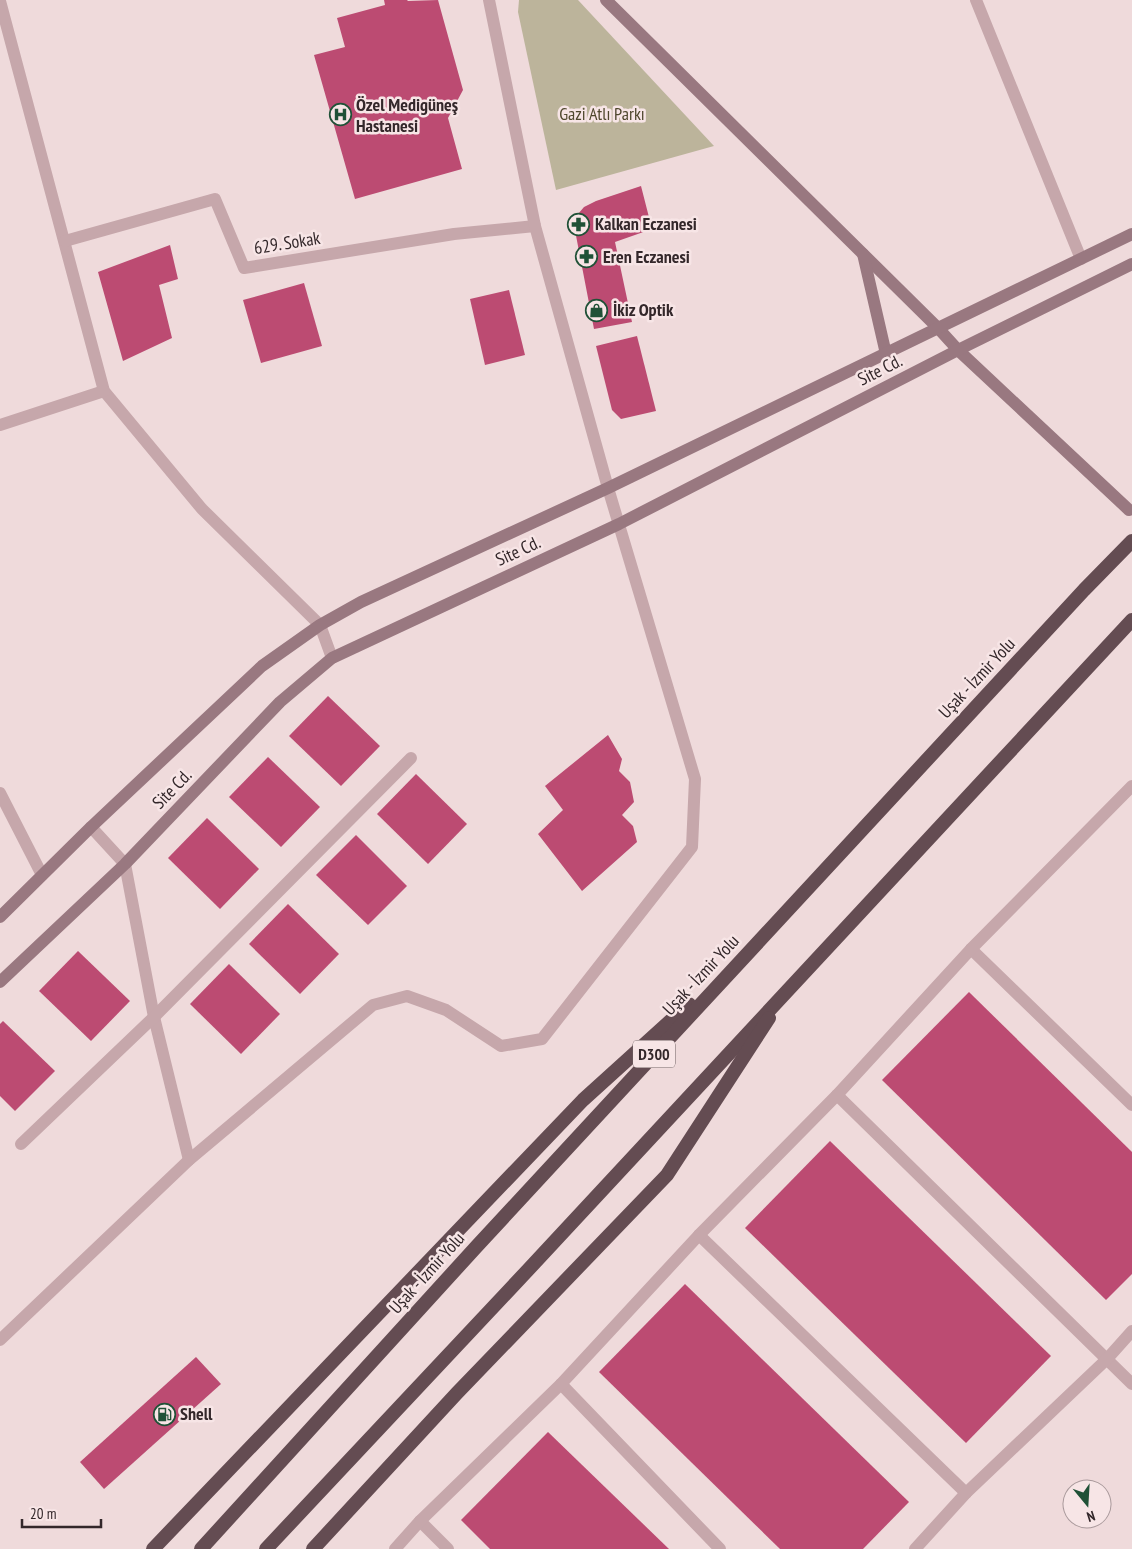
<svg xmlns="http://www.w3.org/2000/svg" width="1132" height="1549" font-family="'PT Sans Narrow',sans-serif">
	<rect width="100%" height="100%" fill="#efdadb"/>
	<!-- green -->
	<polygon fill="#bcb49b" points="519,0 578,0 714,146 556,190 518,12"/>
	<!-- building -->
	<g fill="#bc4b72">
		<polygon points="384,0 407,0 408,1 438,0 463,90 448,118 462,169 355,199 314,55 345,47 337,18 385,5"/>
		<polygon points="641,186 652,229 615,242 632,322 594,329 573,220 584,207 596,201"/>
		<polygon points="170,245 178,279 159,285 172,338 123,361 98,272"/>
		<polygon points="304,283 322,346 261,363 243,300"/>
		<polygon points="509,290 525,355 485,365 470,299"/>
		<polygon points="637,336 656,411 621,419 612,410 596,346"/>
		<polygon points="328,696 380,746 341,786 289,736"/>
		<polygon points="608,735 622,759 619,771 630,782 634,802 622,815 633,826 637,842 582,891 538,834 563,810 545,786"/>
		<polygon points="268,757 320,807 281,847 229,797"/>
		<polygon points="416,774 467,824 428,864 377,814"/>
		<polygon points="207,818 259,869 220,909 168,858"/>
		<polygon points="356,835 407,886 368,925 316,875"/>
		<polygon points="288,904 339,954 300,994 249,944"/>
		<polygon points="78,951 130,1001 91,1041 39,991"/>
		<polygon points="229,964 280,1014 241,1054 190,1004"/>
		<polygon points="969,992 1132,1152 1132,1274 1106,1300 882,1080"/>
		<polygon points="3,1021 55,1071 15,1111 0,1096 0,1024"/>
		<polygon points="830,1141 1051,1356 966,1443 745,1228"/>
		<polygon points="685,1284 909,1502 863,1549 780,1549 599,1372"/>
		<polygon points="196,1357 221,1384 104,1489 80,1462"/>
		<polygon points="548,1432 669,1549 490,1549 461,1520"/>
	</g>
	<g fill="none" stroke-linecap="round" stroke-linejoin="round">
		<!-- service -->
		<g stroke="#c6a7ab" stroke-width="12">
			<polyline points="971,949 1132,1105"/>
			<polyline points="837,1095 1132,1384"/>
			<polyline points="699,1235 966,1493"/>
			<polyline points="561,1384 720,1549"/>
			<polyline points="420,1521 448,1549"/>
			<polyline points="395,1549 420,1521 561,1384 699,1235 837,1095 971,949 1132,786"/>
			<polyline points="915,1549 966,1493 1107,1359 1132,1331"/>
		</g>
		<!-- minor -->
		<g stroke="#c6a7ab" stroke-width="12">
			<polyline points="976,0 1081,259"/>
			<polyline points="0,1 104,391 202,509 320,625 332,658"/>
			<polyline points="65,241 215,199 244,268 454,234 535,226"/>
			<polyline points="0,425 104,391"/>
			<polyline points="0,793 42,875"/>
			<polyline points="91,827 125,864 154,1017 189,1160"/>
			<polyline points="21,1144 154,1017 411,758"/>
			<polyline points="0,1340 189,1160 373,1005 407,996 446,1010 501,1046 542,1039 692,847 695,779 608,488 535,226 489,0"/>
		</g>
		<!-- secondary -->
		<g stroke="#997880" stroke-width="12">
			<polyline points="606,0 938,328 958,350 1129,510"/>
			<polyline points="863,254 886,354"/>
			<polyline points="0,917 91,827 262,666 320,625 361,602 608,488 1132,234"/>
			<polyline points="0,982 125,864 280,702 332,658 619,524 958,350 1132,264"/>
		</g>
		<!-- trunk -->
		<g stroke="#644c52" stroke-width="14">
			<polyline points="153,1549 583,1100 689,1004"/>
			<polyline points="201,1549 477,1246 1084,590 1132,541"/>
			<polyline points="266,1549 527,1271 1132,620"/>
			<polyline points="313,1549 457,1393 667,1175 769,1018"/>
		</g>
	</g>
	<!-- icons -->
	<defs>
		<symbol id="hospital-ring" viewBox="-11 -11 22 22"><circle r="9.5" fill="#f7e5e6" stroke="#205137" stroke-width="1.5"/><path d="M-5-5h3v3.5h4V-5h3V5h-3V1.5h-4V5h-3Z" fill="#205137"/></symbol>
		<symbol id="pharmacy-ring" viewBox="-11 -11 22 22"><circle r="9.5" fill="#f7e5e6" stroke="#205137" stroke-width="1.5"/><path d="M-2-6h4v4h4v4h-4v4h-4v-4h-4v-4h4Z" fill="#205137"/></symbol>
		<symbol id="shop-ring" viewBox="-11 -11 22 22"><circle r="9.5" fill="#f7e5e6" stroke="#205137" stroke-width="1.5"/><path d="M-5-2.5h2.3a2.7 3.5 0 0 1 5.4 0H5L5.5 6h-11ZM-1.5-2.5h3a1.5 2.3 0 0 0-3 0Z" fill="#205137"/></symbol>
		<symbol id="fuel-ring" viewBox="-11 -11 22 22"><circle r="9.5" fill="#f7e5e6" stroke="#205137" stroke-width="1.5"/><path d="M-5.5-6h7V0h2V4h1.3V-2.5L3-4.5l.8-.8L6-3V5H2.5V1h-1V6h-7ZM-4.2-4.7v3.2H.2V-4.7Z" fill="#205137"/></symbol>
	</defs>
	<g fill-rule="evenodd">
		<use href="#hospital-ring" x="328" y="102" width="25" height="25"/>
		<use href="#pharmacy-ring" x="566" y="212" width="25" height="25"/>
		<use href="#pharmacy-ring" x="574" y="244" width="25" height="25"/>
		<use href="#shop-ring" x="584" y="298" width="25" height="25"/>
		<use href="#fuel-ring" x="152" y="1402" width="25" height="25"/>
	</g>
	<g text-anchor="middle" stroke-width="5" stroke-linejoin="round" paint-order="stroke">
		<!-- shield labels -->
		<rect fill="#f7e5e6" stroke="#6e6062" stroke-width="1" x="633" y="1040.5" width="42" height="27" rx="4"/>
		<g font-size="16" font-weight="bold" fill="#33272a">
			<text x="654" y="1060">D300</text>
		</g>
		<!-- poi labels -->
		<g font-size="18" font-weight="bold" fill="#33272a" stroke="#f7e5e6" text-anchor="start">
			<text x="356" y="111">Özel Medigüneş<tspan x="356" dy="21">Hastanesi</tspan></text>
			<text x="595" y="230">Kalkan Eczanesi</text>
			<text x="603" y="263">Eren Eczanesi</text>
			<text x="613" y="316">İkiz Optik</text>
			<text x="180" y="1420">Shell</text>
		</g>
		<!-- park labels -->
		<g font-size="18" fill="#4f472d" stroke="#f7e5e6">
			<text x="602" y="120">Gazi Atlı Parkı</text>
		</g>
		<!-- street labels -->
		<g font-size="18" fill="#33272a" stroke="#f7e5e6">
			<text transform="translate(287 243) rotate(-9)" y="6">629. Sokak</text>
			<text transform="translate(880 370) rotate(-27)" y="6">Site Cd.</text>
			<text transform="translate(518 551) rotate(-25)" y="6">Site Cd.</text>
			<text transform="translate(977 678) rotate(-47)" y="6">Uşak - İzmir Yolu</text>
			<text transform="translate(172 789) rotate(-46)" y="6">Site Cd.</text>
			<text transform="translate(701 975) rotate(-47)" y="6">Uşak - İzmir Yolu</text>
			<text transform="translate(427 1273) rotate(-48)" y="6">Uşak - İzmir Yolu</text>
		</g>
	</g>
	<!-- north arrow -->
	<g transform="translate(1087 1504) rotate(162)"><circle r="24" fill="#f7e5e6" stroke="#a9999b"/>
	<path d="M0-4L9 19L0 12L-9 19Z" fill="#205137"/>
	<text y="-8" font-size="14" font-weight="bold" text-anchor="middle" fill="#33272a">N</text>
	</g>
	<!-- scale -->
	<path d="M22 1519v8h79v-8" fill="none" stroke="#33272a" stroke-width="2.5"/>
	<text x="30" y="1519" font-size="15" fill="#33272a" stroke="#f7e5e6" stroke-width="4" paint-order="stroke">20 m</text>
</svg>
